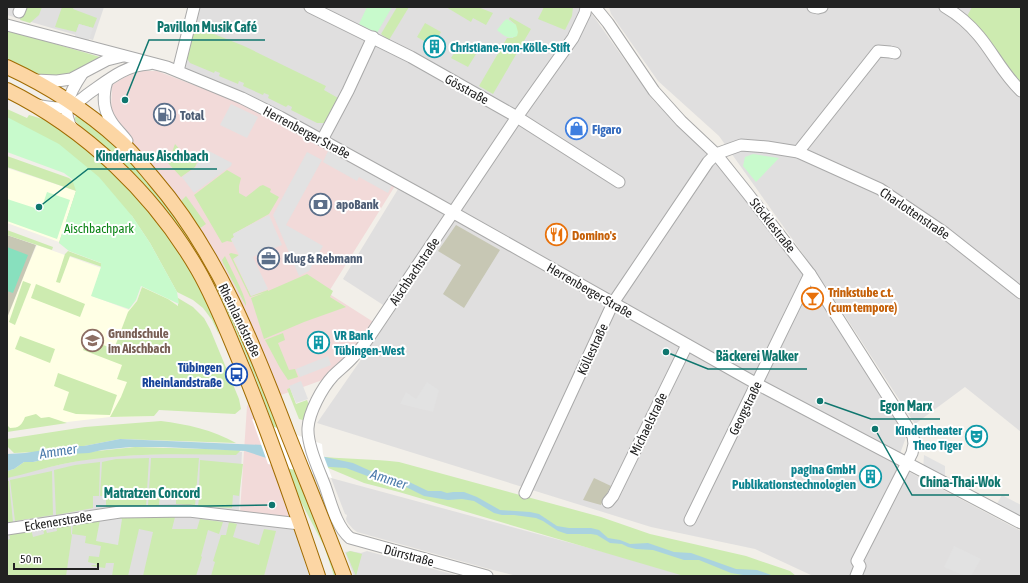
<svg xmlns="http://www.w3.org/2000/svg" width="1028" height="583" font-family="'Asap Condensed',sans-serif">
	<rect width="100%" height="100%" fill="#f2efe9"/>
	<!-- residential -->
	<g fill="#e0dfdf">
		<polygon points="7,7 104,7 93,40 7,15"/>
		<polygon points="199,7 587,7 653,100 717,164 805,274 906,437 896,465 1021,531 1021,576 813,576 755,549 651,527 317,423 394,312 343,279 403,181 180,69"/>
		<polygon points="609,7 1021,7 1021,432 965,387 915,424 825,285 719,136 658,81 611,14"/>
		<polygon points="223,451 242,452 239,512 292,519 309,576 7,576 7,476 96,457"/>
		<polygon points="331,478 693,576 517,576 489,569 357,532 353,529 347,522 346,519 347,515 345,514"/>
		<polygon points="350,551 361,553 367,551 459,576 354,576 345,552"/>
	</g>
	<!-- commercial -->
	<polygon fill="#f2dad9" points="142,71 157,71 252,107 395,186 328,293 375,323 328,378 253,405 291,518 240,512 247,406 271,380 111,111 112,85 125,77"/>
	<!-- education -->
	<g fill="#ffffe5">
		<polygon points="7,168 76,191 59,242 7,223"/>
		<polygon points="37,245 101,268 92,296 129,310 137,301 142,287 168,299 178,306 176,329 154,416 110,417 7,429 7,318 25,272"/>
	</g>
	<!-- construction -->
	<g fill="#c7c7b4">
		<polygon points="456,225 500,250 464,308 443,294 461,265 438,251"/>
		<polygon points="7,235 36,245 7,318"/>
		<polygon points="594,478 611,486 601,505 583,500"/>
	</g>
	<!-- grass -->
	<g fill="#cdebb0">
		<polygon points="24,7 42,7 39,15 30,23 20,20"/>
		<polygon points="62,7 74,7 73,9 97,18 93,28 79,24 76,32 55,27"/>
		<polygon points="397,7 409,7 389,40 381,34"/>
		<polygon points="446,7 478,7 493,13 486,25 473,18 471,22"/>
		<polygon points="544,7 573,7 572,16 565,30 538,19"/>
		<polygon points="972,7 1021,7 1021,91 964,22"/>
		<polygon points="510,17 531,29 493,94 479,86 507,38 513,38 516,25 509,19"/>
		<polygon points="425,23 441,32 433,46 417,37"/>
		<polygon points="195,25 204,28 204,30 244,46 326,86 324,90 338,98 324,123 317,123 291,110 292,107 288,105 286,107 268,98 269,95 264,93 263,95 243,86 244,83 239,81 238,84 219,76 220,73 215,71 214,73 190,63 186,57"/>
		<path d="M 7,30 L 90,54 L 100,57 C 82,66 61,83 38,74 C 28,70 18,63 7,59 Z"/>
		<polygon points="460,44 476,54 468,67 451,58"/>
		<path d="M 7,109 L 27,118 L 29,115 C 36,117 44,119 50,122 C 57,126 63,131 70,136 C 121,172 163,222 194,277 C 205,295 215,314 219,335 L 212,320 L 203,308 L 193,300 L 177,292 L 150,243 L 132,216 L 78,179 L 7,139 Z"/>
		<path d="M 76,116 L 81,117 L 133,163 L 182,226 L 228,304 L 284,436 L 276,434 C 246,347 207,254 145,185 C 124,162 100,143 77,123 L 74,119 Z"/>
		<polygon points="175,144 190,161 203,150 195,167 181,177 168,163"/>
		<polygon points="7,156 69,178 85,192 67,245 59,243 76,191 7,167"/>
		<polygon points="227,170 241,178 239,186 239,193 246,197 260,186 263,185 271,189 270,192 279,197 269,214 233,234 234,237 231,239 232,242 227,241 222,243 194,195"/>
		<polygon points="186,196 206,224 199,229 181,204 182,200"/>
		<polygon points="7,230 53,247 52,250 7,235"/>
		<polygon points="68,251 103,264 102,267 70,256 60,283 56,282 65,254"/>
		<polygon points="231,253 239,255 233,259 251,296 268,290 268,291 307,274 333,291 330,297 346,307 304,322 264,339 251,298 264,293 250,297 229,254"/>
		<path d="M 225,256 C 229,265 248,300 246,306 L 223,263 L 222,260 Z"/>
		<polygon points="23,281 31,284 15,325 9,322"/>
		<polygon points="36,284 85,304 80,317 31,298"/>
		<polygon points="142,287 168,299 178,306 178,298 193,307 204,318 210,329 239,399 241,409 235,414 159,410 154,416 110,417 121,397 127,382 117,379 122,365 83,350 87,339 114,349 128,312 137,301"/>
		<polygon points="283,333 285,340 278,343 289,370 295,369 298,377 288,380 280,368 265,340"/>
		<polygon points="20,336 55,349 50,363 15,349"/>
		<polygon points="58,373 117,395 110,415 76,414 63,410 69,392 54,386"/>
		<polygon points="290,388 296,404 307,400 309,405 306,421 299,419 287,389"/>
		<path d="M 36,414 L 41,418 L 49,417 L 67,423 L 7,432 L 7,421 L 7,425 L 10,428 C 19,428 22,425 25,417 Z"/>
		<path d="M 161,421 C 186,424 213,430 236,443 L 120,439 L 84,446 L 69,446 L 36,452 L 14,453 L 7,446 L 7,439 L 85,427 Z"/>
		<path d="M 135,447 L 241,450 L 236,455 C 179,454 120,452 63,464 C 44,468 26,474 7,478 L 7,471 L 14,469 L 24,462 L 33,462 L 69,454 Z"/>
		<path d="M 325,457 C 350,459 374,459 399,462 L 601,517 L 650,534 L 746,556 L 790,571 L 796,576 L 684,576 L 399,492 L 364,483 L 326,467 Z"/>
		<polygon points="149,458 146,507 106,507 106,496 100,496 102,462 116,459"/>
		<polygon points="151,458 199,458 195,506 176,504 176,492 160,492 159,505 148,506"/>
		<polygon points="200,460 243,464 239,496 233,495 232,508 198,506 200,491 199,490"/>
		<polygon points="100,462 99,496 93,496 93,508 56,515 54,470 75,465"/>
		<polygon points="287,465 295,466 338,576 334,576 324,546 299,498"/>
		<polygon points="52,471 53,515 15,521 10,480"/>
		<polygon points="7,481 9,481 13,522 7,522"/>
		<polygon points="115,516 175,517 172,529 197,529 200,519 223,522 219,534 208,530 201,556 202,557 196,576 143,576 153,532 139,529 128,576 112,576 114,563 106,563 105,568 91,566 92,565 96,565 96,564 88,562 89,556 99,557 101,546 85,543 86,536 72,534 73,522 122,519 115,518"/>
		<polygon points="71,522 71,534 72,535 66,576 7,576 7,540 10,539 9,533 31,529 33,537 44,534 43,528 45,527 47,533 57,531 56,525"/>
		<polygon points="229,522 237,524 233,537 259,545 264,529 276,531 264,576 211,576 215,562 213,561 221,535 226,535"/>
		<polygon points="350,551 362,554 356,576 346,553"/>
	</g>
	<!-- park -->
	<g fill="#c8facc">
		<polygon points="367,7 392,7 377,33 359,24"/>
		<path d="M 507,19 L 516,25 L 518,32 L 517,36 C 509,40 504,36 497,30 L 504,21 Z"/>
		<polygon points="7,117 59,144 99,177 132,216 150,243 177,292 179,304 141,286 136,300 129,309 91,296 101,267 101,263 69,251 59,243 76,191 72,179 64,173 7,152"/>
		<polygon points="753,154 779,158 756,182 743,166 745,157"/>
		<polygon points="47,192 70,200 57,239 7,221 7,199 41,210"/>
	</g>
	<!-- pitch -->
	<polygon fill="#88e0be" points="7,247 28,255 13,293 7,291"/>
	<!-- parking -->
	<g fill="#e2e2e2">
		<polygon points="79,24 93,28 87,46 73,42"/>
		<polygon points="231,104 258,117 247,138 220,125"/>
		<polygon points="205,149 232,163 231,166 194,193 182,177 196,167"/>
		<polygon points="328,151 392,185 388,193 359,177 357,181 323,162"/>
		<polygon points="307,152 322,160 286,225 323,246 309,271 299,276 273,215"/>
		<polygon points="269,215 282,245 253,257 268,289 251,296 234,259 239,255 231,239 234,237 233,234"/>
		<polygon points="328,356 331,365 300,377 296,369"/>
		<polygon points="301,381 308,399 296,403 289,386"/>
		<polygon points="427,382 439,390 433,412 400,404 406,392 416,399"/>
		<polygon points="924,455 945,466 945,483 923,472"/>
		<polygon points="1002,495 1021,505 1021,523 994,509"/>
		<polygon points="115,518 122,519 118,545 96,541 100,520"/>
		<polygon points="954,546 981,559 971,576 965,576 944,567"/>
	</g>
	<!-- water -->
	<polygon fill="#aad3df" points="120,439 264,445 308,452 325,457 353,463 386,478 403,479 428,491 441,491 447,493 453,492 464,492 477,497 500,510 530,512 539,514 557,526 569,528 591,528 599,530 608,538 620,540 630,544 648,543 674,552 691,553 736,569 757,570 774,576 749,576 731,573 699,560 684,560 653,550 636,549 628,547 622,544 610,543 597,535 591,534 567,534 558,531 543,521 536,518 514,515 502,515 494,513 474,501 462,499 448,500 424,496 404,486 388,486 370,477 346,468 285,464 245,451 163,447 130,447 102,450 89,453 69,454 33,462 24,462 14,469 7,471 7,454 25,453 69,446 84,446"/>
	<!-- pier -->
	<polygon fill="#fff" points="252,419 322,444 323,454 332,478 268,464"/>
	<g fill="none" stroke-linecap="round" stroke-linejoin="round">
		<defs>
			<g id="minor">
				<polyline points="310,7 411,57 517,117 619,182"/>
				<polyline points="595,7 608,23 654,91 681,121 716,154 748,194 810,274 913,436 914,444 912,453 857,561 860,566 856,576"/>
				<polyline points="813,7 818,8 822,7"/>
				<path d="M 945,7 C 957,14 970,25 979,36 C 994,54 1003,74 1021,91"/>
				<polyline points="19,12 21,7"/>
				<polyline points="7,25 167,67 242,98 280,117 429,199 757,384 1021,523"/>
				<polyline points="178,71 194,7"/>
				<polyline points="35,80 57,81 71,79 107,60 123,56"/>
				<path d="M 107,81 C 103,94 103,109 111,121 C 115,128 122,134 127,141"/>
				<path d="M 38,105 C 47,107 58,109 67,107 C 75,105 82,99 88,94 C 107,81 125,65 149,64"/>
				<path d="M 74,131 C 59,112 70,92 82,74"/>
				<polyline points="322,140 348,91 373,37"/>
				<polyline points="798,152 878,51 890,52 895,53"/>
				<polyline points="525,493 613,303 708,162 716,154 741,145 767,147 798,152 880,189 945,233 1021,293"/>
				<polyline points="608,502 613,496 687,345"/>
				<polyline points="690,520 810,274"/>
				<polyline points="7,529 120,512 189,511 300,524"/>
				<path d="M 487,576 L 350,538 C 336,526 331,503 325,486 C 319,470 307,445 308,428 C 309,412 322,388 333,376 C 339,370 347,364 353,357 C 360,350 366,342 372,333 L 517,117 L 573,38 L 585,13 L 586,7"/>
			</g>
			<g id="major">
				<path d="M 7,67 C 48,86 87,111 120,141 C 133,153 143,166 154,179 C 217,252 253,343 287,432 C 306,480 326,528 344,576"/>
				<path d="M 7,90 C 86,129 154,194 198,270 C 217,303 230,339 245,374 C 272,441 295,508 318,576"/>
			</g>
		</defs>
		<!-- minor casing -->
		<use href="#minor" stroke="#a9a9a9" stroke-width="13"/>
		<!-- major casing -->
		<use href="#major" stroke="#a06b00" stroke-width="16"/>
		<!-- minor -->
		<use href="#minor" stroke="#fff" stroke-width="11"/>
		<!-- major -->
		<use href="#major" stroke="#fcd6a4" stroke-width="14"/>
	</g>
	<!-- icons -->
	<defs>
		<symbol id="building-ring" viewBox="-11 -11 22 22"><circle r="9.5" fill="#fff" stroke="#0f9aa8" stroke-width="1.5"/><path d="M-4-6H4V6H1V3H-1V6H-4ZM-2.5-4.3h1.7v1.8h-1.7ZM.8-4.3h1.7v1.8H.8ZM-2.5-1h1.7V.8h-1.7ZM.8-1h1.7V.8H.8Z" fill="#0f9aa8"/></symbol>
		<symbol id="fuel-ring" viewBox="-11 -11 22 22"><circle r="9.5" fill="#fff" stroke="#5c6f8a" stroke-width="1.5"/><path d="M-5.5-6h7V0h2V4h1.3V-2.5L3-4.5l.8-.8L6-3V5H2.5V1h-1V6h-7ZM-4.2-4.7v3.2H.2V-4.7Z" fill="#5c6f8a"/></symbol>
		<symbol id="shop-ring" viewBox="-11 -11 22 22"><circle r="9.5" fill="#fff" stroke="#3f7fe0" stroke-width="1.5"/><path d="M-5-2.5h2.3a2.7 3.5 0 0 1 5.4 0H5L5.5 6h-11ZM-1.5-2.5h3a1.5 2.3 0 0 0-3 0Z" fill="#3f7fe0"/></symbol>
		<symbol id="bank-ring" viewBox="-11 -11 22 22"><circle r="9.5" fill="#fff" stroke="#5c6f8a" stroke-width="1.5"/><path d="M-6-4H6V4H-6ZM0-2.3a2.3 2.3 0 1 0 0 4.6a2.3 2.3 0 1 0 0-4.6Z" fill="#5c6f8a"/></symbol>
		<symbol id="restaurant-ring" viewBox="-11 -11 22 22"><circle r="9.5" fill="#fff" stroke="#e8710a" stroke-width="1.5"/><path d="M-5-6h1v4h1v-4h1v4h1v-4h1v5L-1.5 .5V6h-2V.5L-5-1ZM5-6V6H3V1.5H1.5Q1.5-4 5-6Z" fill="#e8710a"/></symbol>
		<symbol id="office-ring" viewBox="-11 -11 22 22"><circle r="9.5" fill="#fff" stroke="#5c6f8a" stroke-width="1.5"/><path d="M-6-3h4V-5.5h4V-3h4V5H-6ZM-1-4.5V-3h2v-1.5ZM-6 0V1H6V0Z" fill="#5c6f8a"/></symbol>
		<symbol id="bar-ring" viewBox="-11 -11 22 22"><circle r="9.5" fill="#fff" stroke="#e8710a" stroke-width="1.5"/><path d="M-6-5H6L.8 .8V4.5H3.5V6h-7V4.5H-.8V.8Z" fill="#e8710a"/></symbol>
		<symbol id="school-ring" viewBox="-11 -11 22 22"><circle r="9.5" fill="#fff" stroke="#8d6e63" stroke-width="1.5"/><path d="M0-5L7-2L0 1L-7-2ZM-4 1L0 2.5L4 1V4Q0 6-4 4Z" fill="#8d6e63"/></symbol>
		<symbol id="bus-ring" viewBox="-11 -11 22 22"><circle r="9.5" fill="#fff" stroke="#1a4fb4" stroke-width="1.5"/><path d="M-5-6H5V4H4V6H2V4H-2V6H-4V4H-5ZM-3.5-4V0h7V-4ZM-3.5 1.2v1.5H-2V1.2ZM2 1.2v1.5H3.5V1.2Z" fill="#1a4fb4"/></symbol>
		<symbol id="theatre-ring" viewBox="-11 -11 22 22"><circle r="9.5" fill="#fff" stroke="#0f9aa8" stroke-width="1.5"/><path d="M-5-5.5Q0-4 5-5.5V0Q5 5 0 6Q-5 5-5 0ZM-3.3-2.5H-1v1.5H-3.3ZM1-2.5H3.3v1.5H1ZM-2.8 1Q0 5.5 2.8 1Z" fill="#0f9aa8"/></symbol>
	</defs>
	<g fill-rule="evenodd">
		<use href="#building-ring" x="422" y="34" width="25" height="25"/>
		<use href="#fuel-ring" x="152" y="102" width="25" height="25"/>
		<use href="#shop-ring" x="564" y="116" width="25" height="25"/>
		<use href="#bank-ring" x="308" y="192" width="25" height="25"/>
		<use href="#restaurant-ring" x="544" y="222" width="25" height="25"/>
		<use href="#office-ring" x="256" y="246" width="25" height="25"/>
		<use href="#bar-ring" x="800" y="286" width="25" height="25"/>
		<use href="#school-ring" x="80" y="328" width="25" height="25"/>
		<use href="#building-ring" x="306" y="330" width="25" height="25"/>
		<use href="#bus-ring" x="224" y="362" width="25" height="25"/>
		<use href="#theatre-ring" x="964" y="424" width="25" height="25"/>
		<use href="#building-ring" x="858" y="464" width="25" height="25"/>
	</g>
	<g text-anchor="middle" stroke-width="4" stroke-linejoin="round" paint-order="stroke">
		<!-- culture labels -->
		<g font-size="13" font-weight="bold" fill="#0d838f" stroke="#fff" text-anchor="start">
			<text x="450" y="52">Christiane-von-Kölle-Stift</text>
			<text x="334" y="340">VR Bank<tspan x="334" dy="15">Tübingen-West</tspan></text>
			<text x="962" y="435" text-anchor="end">Kindertheater<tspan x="962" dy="15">Theo Tiger</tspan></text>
			<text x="856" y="474" text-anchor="end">pagina GmbH<tspan x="856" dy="15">Publikationstechnologien</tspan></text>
		</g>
		<!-- street labels -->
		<g font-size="13" fill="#222" stroke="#fff">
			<text transform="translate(467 89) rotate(29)" y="5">Gösstraße</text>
			<text transform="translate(307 132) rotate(28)" y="5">Herrenberger Straße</text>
			<text transform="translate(915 213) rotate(34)" y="5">Charlottenstraße</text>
			<text transform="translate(773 225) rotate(52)" y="5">Stöcklestraße</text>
			<text transform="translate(414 271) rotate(-56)" y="5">Aischbachstraße</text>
			<text transform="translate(590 290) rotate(30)" y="5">Herrenberger Straße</text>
			<text transform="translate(240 320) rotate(64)" y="5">Rheinlandstraße</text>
			<text transform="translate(592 349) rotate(-65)" y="5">Köllestraße</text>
			<text transform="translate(745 408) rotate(-64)" y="5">Georgstraße</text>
			<text transform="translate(648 424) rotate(-64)" y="5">Michaelstraße</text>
			<text transform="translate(58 521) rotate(-9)" y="5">Eckenerstraße</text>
			<text transform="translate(409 555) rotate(15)" y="5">Dürrstraße</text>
		</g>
		<!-- service labels -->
		<g font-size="13" font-weight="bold" fill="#4e5e75" stroke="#fff" text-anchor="start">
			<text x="180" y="120">Total</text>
			<text x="336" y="209">apoBank</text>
			<text x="284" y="263">Klug &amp; Rebmann</text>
		</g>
		<!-- shop labels -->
		<g font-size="13" font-weight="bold" fill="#366cbe" stroke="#fff" text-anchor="start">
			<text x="592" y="134">Figaro</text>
		</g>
		<!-- park labels -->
		<g font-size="13" fill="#0c8416" stroke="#fff">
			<text x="99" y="233">Aischbachpark</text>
		</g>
		<!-- food labels -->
		<g font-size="13" font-weight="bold" fill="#c56008" stroke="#fff" text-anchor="start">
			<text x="572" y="240">Domino's</text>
			<text x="828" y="297">Trinkstube c.t.<tspan x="828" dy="15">(cum tempore)</tspan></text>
		</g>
		<!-- education labels -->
		<g font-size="13" font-weight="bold" fill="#785e54" stroke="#fff" text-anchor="start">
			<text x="108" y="338">Grundschule<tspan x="108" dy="15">im Aischbach</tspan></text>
		</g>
		<!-- transit labels -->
		<g font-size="13" font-weight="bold" fill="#164399" stroke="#fff" text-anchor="end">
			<text x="222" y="372">Tübingen<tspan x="222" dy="15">Rheinlandstraße</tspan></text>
		</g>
		<!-- water labels -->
		<g font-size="14" font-style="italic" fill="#4a7aab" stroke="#fff">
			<text transform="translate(58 451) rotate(-9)" y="5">Ammer</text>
			<text transform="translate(389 479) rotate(18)" y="5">Ammer</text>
		</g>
	</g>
	<!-- callouts -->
	<path fill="none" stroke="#0f766e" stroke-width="1.5" d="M125 100L149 40H265M39 207L88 169H217M666 352L708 369H807M820 401L871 419H940M875 429L912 495H1009M272 505L208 506H96"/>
	<g fill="#0f766e" stroke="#fff" stroke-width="1.5">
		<circle cx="125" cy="100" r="4"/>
		<circle cx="39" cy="207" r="4"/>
		<circle cx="666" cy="352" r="4"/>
		<circle cx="820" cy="401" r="4"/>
		<circle cx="875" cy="429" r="4"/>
		<circle cx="272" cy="505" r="4"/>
	</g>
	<g font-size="14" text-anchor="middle" font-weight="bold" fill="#0f766e" stroke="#fff" stroke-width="4" stroke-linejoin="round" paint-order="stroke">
		<text x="207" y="32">Pavillon Musik Café</text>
		<text x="152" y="161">Kinderhaus Aischbach</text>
		<text x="757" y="361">Bäckerei Walker</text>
		<text x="906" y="411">Egon Marx</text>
		<text x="960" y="487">China-Thai-Wok</text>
		<text x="152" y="498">Matratzen Concord</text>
	</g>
	<!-- border -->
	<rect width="1028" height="583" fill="none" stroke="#222222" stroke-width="16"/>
	<!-- scale -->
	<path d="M14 563v6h84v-6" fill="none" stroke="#222222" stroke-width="2"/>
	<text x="20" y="563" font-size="12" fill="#222222" stroke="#ffffff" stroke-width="3" paint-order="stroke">50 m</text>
</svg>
